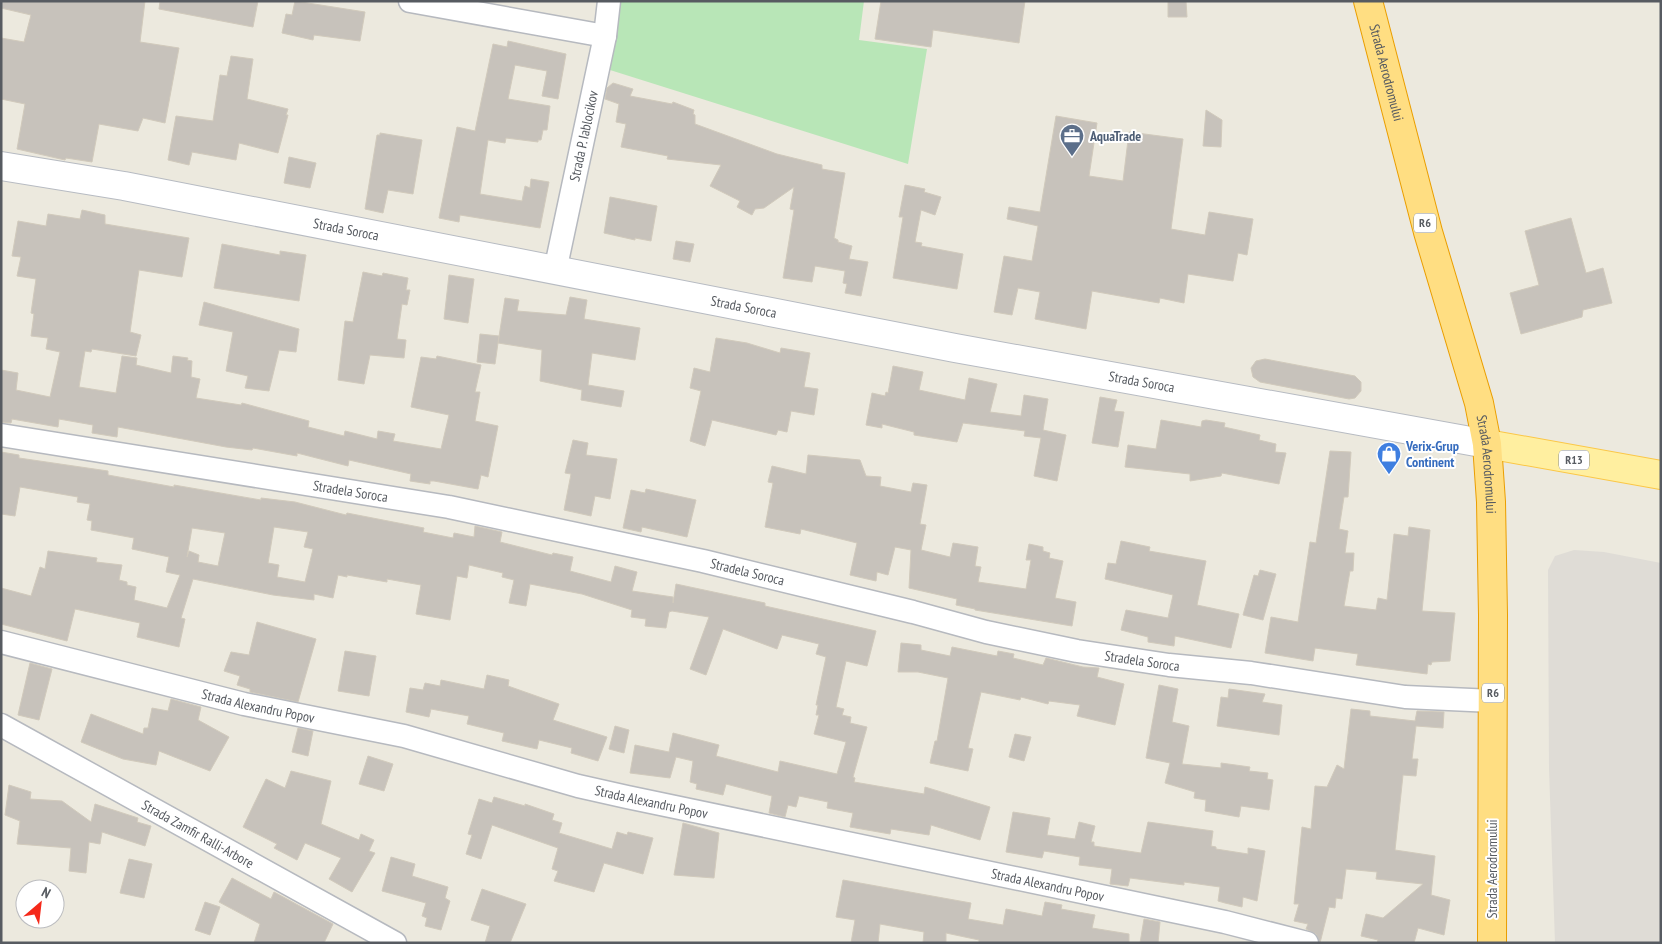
<svg xmlns="http://www.w3.org/2000/svg" width="1662" height="944" font-family="'PT Sans Narrow',sans-serif">
	<rect width="100%" height="100%" fill="#ece9de"/>
	<!-- industrial -->
	<polygon fill="#dfdcd6" points="1574,550 1604,552 1661,563 1661,943 1555,943 1549,769 1548,570 1555,556"/>
	<!-- green -->
	<polygon fill="#b8e6b7" points="621,1 864,1 859,40 927,49 908,164 610,70"/>
	<!-- building -->
	<g fill="#c7c2bb" stroke="#d1cabc" fill-rule="evenodd">
		<polygon points="1,1 145,1 140,42 179,48 165,123 143,118 138,131 99,124 92,162 66,158 65,160 17,149 25,104 1,99 1,38 24,42 31,15 1,8"/>
		<polygon points="160,1 258,1 253,27 159,9"/>
		<polygon points="295,1 365,12 360,41 314,35 313,40 282,33 286,14 292,15"/>
		<polygon points="881,1 1025,1 1019,43 933,30 931,47 875,39"/>
		<polygon points="1168,1 1186,1 1187,17 1168,17"/>
		<polygon points="508,41 566,54 558,99 542,96 547,71 515,65 508,99 550,106 547,130 543,130 541,140 538,140 538,142 506,138 505,143 488,140 480,194 522,201 525,186 530,188 531,179 549,182 540,228 460,215 459,222 439,218 457,127 475,131 493,44 507,47"/>
		<polygon points="231,56 253,59 247,99 288,109 286,115 288,115 278,153 239,143 236,160 192,152 189,165 168,160 176,116 213,121 220,75 227,76"/>
		<polygon points="613,83 633,89 630,96 672,104 673,102 694,110 693,114 695,115 695,124 777,154 822,165 822,169 845,173 834,238 838,240 838,242 852,246 849,259 868,262 861,296 845,293 847,284 843,283 845,271 815,266 812,282 783,278 794,210 790,209 794,187 764,208 755,209 752,215 737,207 740,201 710,186 721,165 667,159 668,156 621,147 626,124 616,122 619,104 605,99 607,88"/>
		<polygon points="1206,110 1222,120 1221,147 1203,146"/>
		<polygon points="1056,116 1097,123 1089,176 1123,181 1129,132 1183,139 1171,229 1205,235 1209,212 1253,219 1247,255 1238,253 1233,281 1188,274 1184,303 1160,298 1159,303 1092,291 1086,329 1035,319 1040,292 1018,288 1012,315 994,312 1004,256 1032,261 1038,226 1007,219 1009,207 1040,212"/>
		<polygon points="380,133 422,140 413,194 388,190 383,213 365,209 377,135 380,135"/>
		<polygon points="289,157 316,163 310,188 284,183"/>
		<polygon points="905,185 925,189 924,192 941,197 935,215 921,210 915,242 922,243 921,246 963,254 957,289 893,278 903,217 899,217"/>
		<polygon points="610,197 657,206 651,241 635,238 635,240 604,233"/>
		<polygon points="82,210 105,215 105,224 189,238 182,277 139,270 130,332 141,335 136,356 92,349 91,352 85,351 79,387 116,393 122,356 137,358 136,365 171,373 173,356 188,358 187,360 192,361 191,377 200,379 196,398 241,405 242,403 309,421 308,427 344,436 345,431 377,439 378,431 395,434 393,441 441,449 449,415 411,407 421,357 436,359 437,356 481,365 475,392 480,392 475,421 498,426 488,477 481,475 478,489 434,481 430,481 430,484 410,481 411,474 349,460 348,466 297,453 297,456 253,448 252,450 226,447 118,427 117,437 92,433 93,425 59,419 58,427 12,419 11,423 1,422 1,370 18,373 16,390 50,397 60,352 46,349 48,338 31,336 34,314 31,313 36,279 17,276 21,257 12,256 18,221 46,226 48,214 80,219"/>
		<polygon points="1571,218 1586,273 1603,268 1612,303 1583,310 1582,317 1521,334 1510,293 1539,285 1525,231"/>
		<polygon points="676,241 694,244 690,262 673,259"/>
		<polygon points="222,244 280,255 280,251 306,255 299,301 214,288"/>
		<polygon points="363,272 382,276 383,273 408,278 406,290 410,290 407,305 402,304 397,339 406,340 404,358 370,355 364,384 338,380 345,321 353,322"/>
		<polygon points="449,275 474,279 468,323 444,319"/>
		<polygon points="570,297 587,300 584,319 640,328 635,360 592,353 588,385 624,391 621,407 581,400 582,390 540,381 542,350 498,343 505,298 519,300 517,311 566,315"/>
		<polygon points="204,302 299,329 296,352 279,350 269,391 245,388 248,376 226,371 233,332 199,325"/>
		<polygon points="480,334 499,336 495,364 477,362"/>
		<polygon points="716,338 747,343 780,353 781,348 810,353 804,387 818,389 814,415 791,411 787,432 778,430 776,435 712,420 705,446 690,441 701,391 690,388 694,368 710,372"/>
		<polygon points="1265,359 1355,376 1361,382 1361,391 1355,398 1349,399 1260,382 1253,377 1251,368 1256,361"/>
		<polygon points="893,366 923,372 919,390 965,400 969,378 997,384 990,412 1021,416 1024,395 1048,399 1043,430 1066,435 1057,481 1034,476 1041,438 1024,436 1025,431 963,423 957,442 914,435 914,432 882,424 882,428 866,425 872,393 885,396 886,392 888,393"/>
		<polygon points="1100,397 1117,400 1114,411 1124,412 1118,447 1092,443"/>
		<polygon points="1161,420 1201,427 1202,421 1206,420 1225,423 1224,427 1260,435 1259,440 1276,444 1275,452 1286,453 1279,484 1222,473 1221,476 1190,481 1190,474 1125,467 1128,445 1156,449"/>
		<polygon points="573,440 588,443 586,455 617,459 610,499 595,496 591,516 564,510 571,474 565,473"/>
		<polygon points="1330,451 1351,452 1348,497 1344,497 1339,529 1348,531 1345,553 1354,553 1353,571 1350,571 1344,606 1376,610 1378,598 1387,600 1394,534 1408,536 1409,527 1430,530 1422,611 1455,613 1450,661 1432,662 1431,665 1428,664 1427,674 1356,665 1358,654 1315,648 1313,661 1265,653 1271,617 1298,622 1310,542 1316,543"/>
		<path d="M 1,452 L 19,455 L 19,458 L 108,471 L 108,475 L 174,487 L 174,485 L 261,500 L 261,498 L 295,502 L 346,515 L 347,513 L 424,528 L 423,532 L 453,538 L 454,533 L 474,537 L 475,526 L 502,532 L 500,542 L 552,555 L 553,553 L 573,557 L 570,571 L 611,582 L 615,566 L 637,572 L 632,591 L 673,597 L 673,603 L 676,584 L 765,603 L 765,606 L 876,631 L 867,666 L 846,661 L 836,707 L 844,709 L 842,715 L 851,717 L 850,723 L 867,727 L 853,777 L 855,778 L 854,782 L 924,794 L 925,787 L 990,807 L 980,840 L 931,825 L 929,835 L 891,829 L 890,834 L 850,827 L 853,813 L 827,808 L 828,802 L 799,796 L 796,807 L 788,805 L 785,817 L 769,813 L 772,796 L 726,784 L 723,795 L 696,789 L 697,784 L 690,782 L 693,761 L 676,757 L 670,778 L 630,773 L 635,745 L 669,752 L 673,733 L 719,745 L 716,756 L 778,772 L 780,761 L 837,774 L 846,742 L 814,734 L 819,715 L 816,715 L 818,705 L 816,705 L 826,657 L 816,654 L 819,644 L 782,635 L 777,649 L 723,629 L 706,675 L 690,669 L 709,617 L 672,611 L 669,612 L 666,628 L 645,626 L 646,619 L 631,617 L 632,610 L 582,594 L 530,584 L 526,606 L 509,603 L 514,580 L 502,577 L 503,573 L 469,565 L 467,578 L 457,576 L 450,620 L 416,614 L 421,585 L 387,579 L 387,582 L 347,575 L 347,577 L 338,575 L 333,598 L 314,594 L 314,600 L 273,595 L 193,579 L 181,618 L 185,619 L 179,647 L 137,637 L 140,623 L 75,609 L 67,641 L 1,624 L 1,588 L 31,596 L 40,567 L 45,569 L 48,551 L 97,558 L 96,562 L 122,565 L 119,580 L 127,582 L 127,585 L 136,587 L 134,600 L 167,608 L 180,575 L 166,572 L 169,557 L 132,549 L 134,538 L 91,530 L 92,521 L 87,520 L 90,504 L 77,502 L 78,497 L 20,487 L 15,516 L 1,514 ZM 274,527 L 308,532 L 304,547 L 313,549 L 305,582 L 277,577 L 279,565 L 268,563 ZM 192,528 L 225,533 L 218,566 L 198,562 L 199,555 L 189,551 L 187,557 Z"/>
		<polygon points="808,455 860,460 866,476 881,477 880,486 911,492 913,483 927,485 920,524 926,525 921,550 950,557 953,543 978,547 975,566 981,567 978,582 1026,589 1031,560 1026,560 1029,544 1043,547 1043,551 1050,553 1049,558 1063,561 1055,598 1076,602 1072,626 975,610 975,609 956,605 957,599 909,588 911,550 895,547 888,575 877,572 876,581 850,575 857,543 801,529 800,534 765,527 773,483 768,482 772,466 806,474"/>
		<polygon points="646,489 696,500 687,537 642,527 641,532 623,528 631,490 645,493"/>
		<polygon points="1121,541 1150,547 1149,551 1206,561 1197,605 1239,614 1231,648 1175,636 1174,646 1148,642 1148,637 1121,630 1126,610 1168,618 1173,595 1105,579 1108,563 1116,564"/>
		<polygon points="1260,570 1276,574 1263,620 1243,615 1254,575 1258,576"/>
		<polygon points="257,622 316,639 298,702 250,692 250,689 237,685 240,676 224,671 231,652 249,655"/>
		<polygon points="901,643 921,645 921,650 950,656 952,647 997,656 998,651 1014,654 1013,658 1043,665 1046,658 1083,667 1099,668 1097,677 1124,684 1115,725 1077,716 1080,705 1049,701 1048,704 1021,697 1020,700 981,692 968,748 973,749 968,771 930,763 935,741 937,741 948,678 918,672 898,672"/>
		<polygon points="345,651 376,656 369,696 338,691"/>
		<polygon points="30,663 52,669 39,720 18,715"/>
		<polygon points="487,675 509,680 508,686 559,704 553,720 607,737 598,761 571,753 572,748 539,740 537,749 502,741 504,733 467,724 469,716 431,709 429,717 406,712 410,688 423,690 425,683 440,686 441,680 484,689"/>
		<polygon points="1159,685 1178,689 1172,722 1189,726 1182,764 1221,768 1221,763 1250,767 1249,771 1268,773 1267,779 1273,780 1269,810 1241,806 1239,817 1205,811 1206,800 1194,798 1195,792 1165,783 1170,763 1146,758"/>
		<polygon points="1229,689 1265,694 1262,702 1282,705 1279,735 1217,726 1221,697 1228,698"/>
		<polygon points="171,699 201,707 198,720 229,737 210,771 159,751 156,765 123,759 81,742 91,714 143,734 144,728 148,728 152,708 168,711"/>
		<polygon points="1351,709 1370,711 1370,716 1415,721 1417,711 1444,712 1443,728 1416,726 1412,759 1418,759 1416,776 1403,775 1395,850 1435,856 1431,895 1450,900 1444,935 1418,928 1414,943 1377,943 1378,940 1361,936 1366,914 1383,918 1423,884 1376,879 1377,872 1346,869 1342,899 1336,898 1335,908 1329,907 1320,943 1316,934 1306,929 1308,924 1294,921 1299,904 1294,904 1302,827 1311,829 1315,786 1327,787 1337,765 1344,769"/>
		<polygon points="615,726 629,730 624,753 609,749"/>
		<polygon points="298,728 313,731 308,756 292,752"/>
		<polygon points="1015,734 1031,737 1024,761 1009,757"/>
		<polygon points="368,756 393,764 384,791 359,784"/>
		<polygon points="291,771 331,781 321,824 359,840 361,834 374,840 369,851 375,853 352,892 329,879 341,858 305,843 297,860 274,848 277,844 243,827 266,779 285,788"/>
		<polygon points="9,785 31,792 30,799 62,801 91,822 95,804 138,818 137,822 151,826 145,846 102,832 100,844 89,842 86,873 69,871 71,848 17,844 20,821 5,815"/>
		<polygon points="494,797 525,806 525,804 554,814 552,820 562,823 559,833 612,849 617,832 627,835 628,832 653,838 643,874 604,863 594,892 554,881 558,871 552,869 558,848 492,825 481,859 466,854 472,835 468,834 479,799 492,803"/>
		<polygon points="1013,812 1050,818 1047,835 1075,839 1079,822 1095,826 1091,842 1094,842 1094,846 1141,853 1148,822 1213,831 1211,846 1216,847 1216,849 1248,854 1248,848 1265,851 1257,901 1243,897 1242,907 1225,903 1218,901 1220,887 1184,882 1184,885 1130,878 1128,886 1110,884 1112,869 1079,865 1080,857 1044,851 1042,858 1006,852"/>
		<polygon points="683,823 719,833 714,878 674,875"/>
		<polygon points="391,857 415,864 412,876 448,887 445,898 450,901 441,930 425,926 427,918 422,916 426,903 382,891"/>
		<polygon points="129,859 152,864 144,898 120,893"/>
		<polygon points="232,878 271,899 274,892 333,924 324,943 254,943 260,924 219,902"/>
		<polygon points="843,880 971,903 968,919 1003,925 1006,909 1042,916 1045,902 1062,905 1061,909 1095,915 1092,928 1129,934 1129,943 979,943 979,940 946,933 946,943 923,943 924,932 880,924 878,943 851,943 855,920 836,917"/>
		<polygon points="482,889 526,904 510,943 485,943 490,926 471,920"/>
		<polygon points="205,902 220,907 210,935 195,930"/>
		<polygon points="1144,919 1160,922 1158,943 1140,943"/>
	</g>
	<g fill="none" stroke-linecap="round" stroke-linejoin="round">
		<defs>
			<g id="street">
				<polyline points="410,1 605,36"/>
				<path id="s1" d="M 555,271 L 605,36 L 609,1"/>
				<path id="s2" d="M 1,435 L 449,507 L 703,561 L 913,612 L 986,632 L 1077,651 L 1169,665 L 1251,673 L 1405,697 L 1493,701"/>
				<path id="s3" d="M 1,642 L 244,704 L 404,736 L 578,786 L 627,797 L 1225,922 L 1307,943"/>
				<path id="s4" d="M 1,725 L 395,943"/>
			</g>
			<g id="secondary">
				<path id="s5" d="M 1,166 L 124,186 L 955,348 L 1487,444"/>
			</g>
			<polyline id="primary" points="1487,444 1661,475"/>
			<g id="highway">
				<path id="s6" d="M 1368,1 L 1428,232 L 1479,403 L 1487,444 L 1491,502 L 1493,615 L 1492,943"/>
			</g>
		</defs>
		<!-- street casing -->
		<use href="#street" stroke="#b6b9bf" stroke-width="25"/>
		<!-- secondary casing -->
		<use href="#secondary" stroke="#b7bbc2" stroke-width="30"/>
		<!-- primary casing -->
		<use href="#primary" stroke="#fbc747" stroke-width="30"/>
		<!-- highway casing -->
		<use href="#highway" stroke="#ea9e00" stroke-width="30"/>
		<!-- street -->
		<use href="#street" stroke="#fff" stroke-width="22"/>
		<!-- secondary -->
		<use href="#secondary" stroke="#fff" stroke-width="28"/>
		<!-- primary -->
		<use href="#primary" stroke="#ffefa0" stroke-width="28"/>
		<!-- highway -->
		<use href="#highway" stroke="#ffde82" stroke-width="28"/>
	</g>
	<!-- icons -->
	<defs>
		<symbol id="office-pin" viewBox="-11 -11 22 30"><path d="M0 17L-7.5 6A9.5 9.5 0 1 1 7.5 6Z" fill="#5c6f8a" stroke="#fff"/><path d="M-6-3h4V-5.5h4V-3h4V5H-6ZM-1-4.5V-3h2v-1.5ZM-6 0V1H6V0Z" fill="#fff"/></symbol>
		<symbol id="shop-pin" viewBox="-11 -11 22 30"><path d="M0 17L-7.5 6A9.5 9.5 0 1 1 7.5 6Z" fill="#3f7fe0" stroke="#fff"/><path d="M-5-2.5h2.3a2.7 3.5 0 0 1 5.4 0H5L5.5 6h-11ZM-1.5-2.5h3a1.5 2.3 0 0 0-3 0Z" fill="#fff"/></symbol>
	</defs>
	<g fill-rule="evenodd">
		<use href="#office-pin" x="1058" y="122" width="28" height="38"/>
		<use href="#shop-pin" x="1375" y="440" width="28" height="38"/>
	</g>
	<g text-anchor="middle" stroke-width="4" stroke-linejoin="round" paint-order="stroke">
		<!-- shield labels -->
		<g fill="#fff" stroke="#898c90" stroke-width="1">
			<rect x="1414" y="213.5" width="22" height="19" rx="4"/>
			<rect x="1559" y="450.5" width="30" height="19" rx="4"/>
			<rect x="1482" y="683.5" width="22" height="19" rx="4"/>
		</g>
		<g font-size="12" font-weight="bold" fill="#575b61">
			<text x="1425" y="227">R6</text>
			<text x="1574" y="464">R13</text>
			<text x="1493" y="697">R6</text>
		</g>
		<!-- street labels -->
		<g font-size="14" fill="#575b61" stroke="#fff">
			<text dy="5" stroke="none"><textPath href="#s6" startOffset="74">Strada Aerodromului</textPath></text>
			<text dy="5" stroke="none"><textPath href="#s1" startOffset="138">Strada P. Iablocikov</textPath></text>
			<text dy="5" stroke="none"><textPath href="#s5" startOffset="351">Strada Soroca</textPath></text>
			<text dy="5" stroke="none"><textPath href="#s5" startOffset="756">Strada Soroca</textPath></text>
			<text dy="5" stroke="none"><textPath href="#s5" startOffset="1161">Strada Soroca</textPath></text>
			<text dy="5" stroke="none"><textPath href="#s6" startOffset="479">Strada Aerodromului</textPath></text>
			<text dy="5" stroke="none"><textPath href="#s2" startOffset="354">Stradela Sorocа</textPath></text>
			<text dy="5" stroke="none"><textPath href="#s2" startOffset="759">Stradela Sorocа</textPath></text>
			<text dy="5" stroke="none"><textPath href="#s2" startOffset="1164">Stradela Sorocа</textPath></text>
			<text dy="5" stroke="none"><textPath href="#s3" startOffset="265">Strada Alexandru Popov</textPath></text>
			<text dy="5" stroke="none"><textPath href="#s3" startOffset="670">Strada Alexandru Popov</textPath></text>
			<text dy="5" stroke="none"><textPath href="#s4" startOffset="225">Strada Zamfir Ralli-Arbore</textPath></text>
			<text transform="translate(1492 869) rotate(-90)" y="5">Strada Aerodromului</text>
			<text dy="5" stroke="none"><textPath href="#s3" startOffset="1075">Strada Alexandru Popov</textPath></text>
		</g>
		<!-- service labels -->
		<g font-size="14" font-weight="bold" fill="#4e5e75" stroke="#fff" text-anchor="start">
			<text x="1090" y="141">AquaTrade</text>
		</g>
		<!-- shop labels -->
		<g font-size="14" font-weight="bold" fill="#366cbe" stroke="#fff" text-anchor="start">
			<text x="1406" y="451">Verix-Grup<tspan x="1406" dy="16">Continent</tspan></text>
		</g>
	</g>
	<!-- border -->
	<rect width="1662" height="944" fill="none" stroke="#575b61" stroke-width="5"/>
	<!-- north arrow -->
	<g transform="translate(40 904) rotate(28)"><circle r="24" fill="#ffffff" stroke="#bcbdc0"/>
	<path d="M0-4L9 19L0 12L-9 19Z" fill="#f5291a"/>
	<text y="-8" font-size="14" font-weight="bold" text-anchor="middle" fill="#575b61">N</text>
	</g>
</svg>
